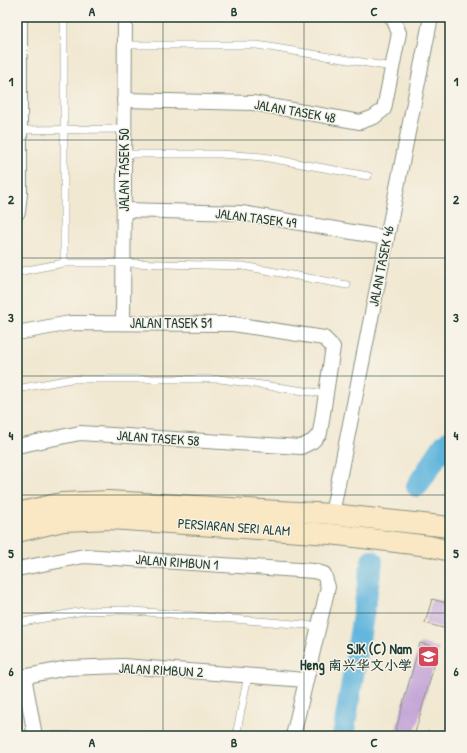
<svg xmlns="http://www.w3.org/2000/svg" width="467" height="753" font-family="'Patrick Hand','LXGW WenKai TC',sans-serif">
	<rect width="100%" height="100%" fill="#f7f3e8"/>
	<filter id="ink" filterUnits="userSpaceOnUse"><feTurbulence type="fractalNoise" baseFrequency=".025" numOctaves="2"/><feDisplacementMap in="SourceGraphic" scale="8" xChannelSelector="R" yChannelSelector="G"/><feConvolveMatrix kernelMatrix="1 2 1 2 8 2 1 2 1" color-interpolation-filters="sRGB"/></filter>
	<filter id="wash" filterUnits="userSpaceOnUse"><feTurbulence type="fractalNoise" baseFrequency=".012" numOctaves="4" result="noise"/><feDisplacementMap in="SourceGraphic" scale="16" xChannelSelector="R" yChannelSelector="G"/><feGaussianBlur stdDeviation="0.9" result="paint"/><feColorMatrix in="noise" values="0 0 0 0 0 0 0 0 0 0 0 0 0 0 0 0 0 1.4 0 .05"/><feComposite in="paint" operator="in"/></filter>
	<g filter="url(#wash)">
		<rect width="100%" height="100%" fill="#f1e8d1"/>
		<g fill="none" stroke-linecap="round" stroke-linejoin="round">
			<!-- river -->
			<g stroke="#61b5dd" stroke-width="22">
				<polyline points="417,486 444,445 450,441"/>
				<polyline points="343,736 372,561"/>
			</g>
		</g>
		<g id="blocks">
			<!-- building -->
			<g fill="#c6a8d8">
				<polygon points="432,599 450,604 450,630 425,623"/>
				<polygon points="420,643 439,648 414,736 394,736"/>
				<polygon points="427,731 445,736 425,736"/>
			</g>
		</g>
	</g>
	<g filter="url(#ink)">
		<use href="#blocks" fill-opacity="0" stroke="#889282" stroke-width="1"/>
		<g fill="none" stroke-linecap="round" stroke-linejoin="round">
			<defs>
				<g id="service">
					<polyline points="64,17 64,263"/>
					<polyline points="125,45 257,45 392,67"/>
					<polyline points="20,130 124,129"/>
					<polyline points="124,154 220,154 263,157 368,176"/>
					<polyline points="17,272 64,263 124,263 243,266 347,285"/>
					<polyline points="17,389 71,379 220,379 326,394"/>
					<polyline points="17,623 84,611 122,610 319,626"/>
					<polyline points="34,735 151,736"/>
					<polyline points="236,736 248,675"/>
				</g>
				<g id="minor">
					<polyline points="124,100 253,103 360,122 374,117 384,109 399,33 393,18 391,17"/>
					<polyline points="124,210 242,213 387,238"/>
					<polyline points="17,213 18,212 20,193 20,17"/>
					<polyline points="123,323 125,17"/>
					<polyline points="17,333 70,323 233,324 324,338 333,347 320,433 313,441 301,447 80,433 17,446"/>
					<polyline points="332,514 431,17"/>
					<polyline points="17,569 84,556 314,571 324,574 328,587 293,736"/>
					<polyline points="24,676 35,736"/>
					<polyline points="17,678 67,668 123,666 306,680"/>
				</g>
				<g id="secondary">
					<polyline points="17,513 61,503 109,501 332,514 450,527"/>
					<polyline points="17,532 63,521 110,519 330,534 429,546 450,551"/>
				</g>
			</defs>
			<!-- service casing -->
			<use href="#service" stroke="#889282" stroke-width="8"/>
			<!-- minor casing -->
			<use href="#minor" stroke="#889282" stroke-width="16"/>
			<!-- secondary casing -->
			<use href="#secondary" stroke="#889282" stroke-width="22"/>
			<!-- service -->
			<use href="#service" stroke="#fff" stroke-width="7"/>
			<!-- minor -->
			<use href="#minor" stroke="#fff" stroke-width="14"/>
			<!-- secondary -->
			<use href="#secondary" stroke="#fae7c3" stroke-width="20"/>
		</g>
	</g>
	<!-- grid -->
	<path fill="none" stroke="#1f3d34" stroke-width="1" stroke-opacity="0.55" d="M 163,17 L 163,736M 304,17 L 304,736M 17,140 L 450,140M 17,258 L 450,258M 17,376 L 450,376M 17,495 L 450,495M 17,613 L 450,613"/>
	<!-- icons -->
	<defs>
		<symbol id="school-square" viewBox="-11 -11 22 22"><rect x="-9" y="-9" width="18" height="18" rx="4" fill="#d1495b" stroke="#f7f3e8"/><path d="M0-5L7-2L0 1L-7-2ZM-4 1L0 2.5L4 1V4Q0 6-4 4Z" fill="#fff"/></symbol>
	</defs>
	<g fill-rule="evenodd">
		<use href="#school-square" x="416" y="644" width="25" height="25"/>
	</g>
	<g text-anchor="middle" stroke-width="3" stroke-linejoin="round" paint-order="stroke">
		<!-- street labels -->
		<g font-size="14" fill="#1f3d34" stroke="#f7f3e8">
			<text transform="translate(295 111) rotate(10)" y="5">JALAN TASEK 48</text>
			<text transform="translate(124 170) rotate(-90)" y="5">JALAN TASEK 50</text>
			<text transform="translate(256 218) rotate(7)" y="5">JALAN TASEK 49</text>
			<text transform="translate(381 266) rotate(-79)" y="5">JALAN TASEK 46</text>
			<text x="171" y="328">JALAN TASEK 51</text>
			<text transform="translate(158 438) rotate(4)" y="5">JALAN TASEK 58</text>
			<text transform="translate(234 527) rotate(4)" y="5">PERSIARAN SERI ALAM</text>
			<text transform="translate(177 562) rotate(4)" y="5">JALAN RIMBUN 1</text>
			<text transform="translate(161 670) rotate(3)" y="5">JALAN RIMBUN 2</text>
		</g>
		<!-- poi labels -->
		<g font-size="14" font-weight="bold" fill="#1f3d34" stroke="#f7f3e8" text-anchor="end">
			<text x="412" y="654">SJK (C) Nam<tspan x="412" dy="16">Heng 南兴华文小学</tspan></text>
		</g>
	</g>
	<!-- margin -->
	<rect width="467" height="753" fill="none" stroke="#f7f3e8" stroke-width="44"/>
	<rect x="22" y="22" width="423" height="709" fill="none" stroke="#1f3d34" stroke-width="1.5"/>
	<g font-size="13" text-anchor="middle" font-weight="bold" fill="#1f3d34">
		<text x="92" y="16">A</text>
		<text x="234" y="16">B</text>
		<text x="374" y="16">C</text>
		<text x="11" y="86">1</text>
		<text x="456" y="86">1</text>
		<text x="11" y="204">2</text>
		<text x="456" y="204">2</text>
		<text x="11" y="322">3</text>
		<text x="456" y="322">3</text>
		<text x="11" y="440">4</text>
		<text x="456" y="440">4</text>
		<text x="11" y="558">5</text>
		<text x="456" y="558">5</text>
		<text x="11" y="676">6</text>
		<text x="456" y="676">6</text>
		<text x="92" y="747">A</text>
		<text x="234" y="747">B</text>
		<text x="374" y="747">C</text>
	</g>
</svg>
